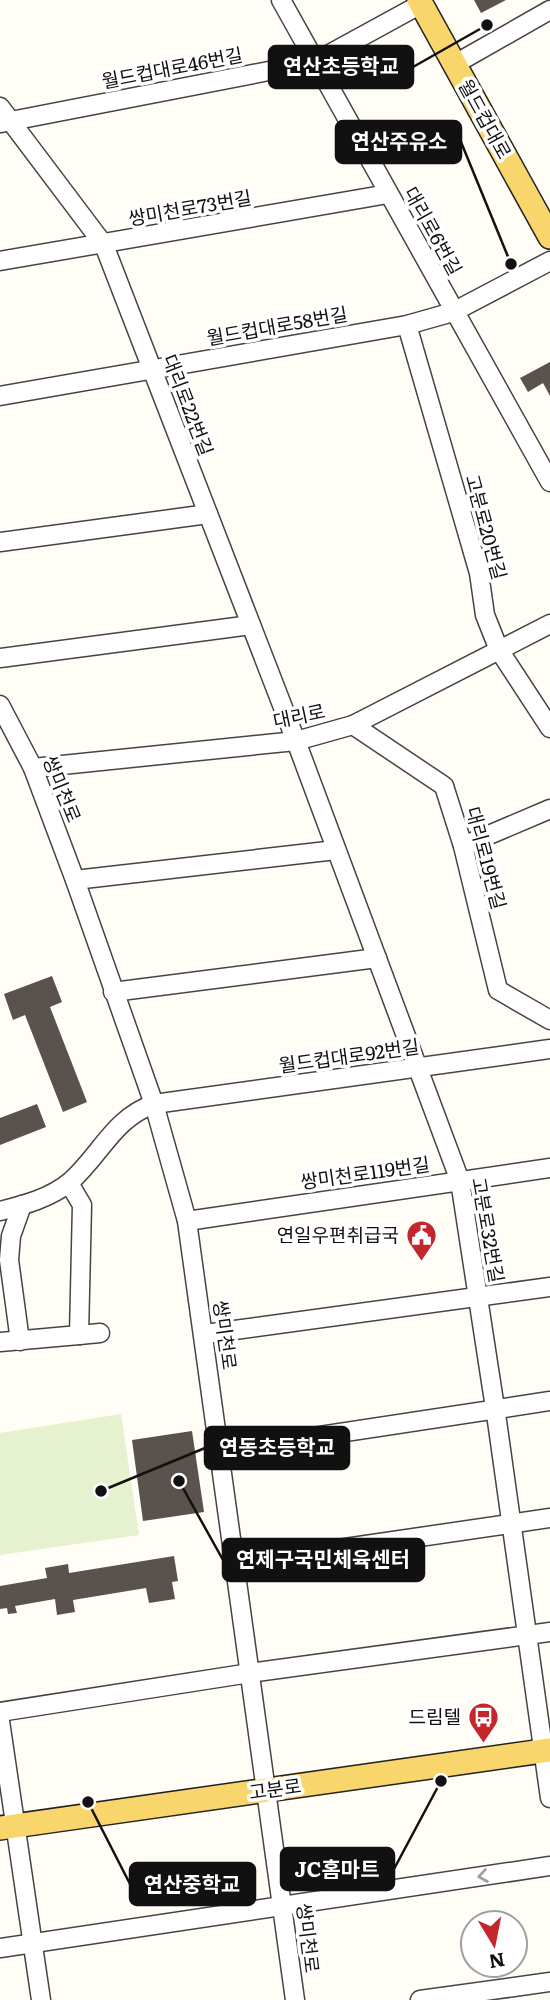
<svg xmlns="http://www.w3.org/2000/svg" width="550" height="2000" font-family="Literata,'Noto Sans KR',serif">
	<rect width="100%" height="100%" fill="#fffdf5"/>
	<!-- pitch -->
	<polygon fill="#e6f2cf" points="121,1414 139,1535 0,1555 0,1433"/>
	<!-- building -->
	<g fill="#5a524d">
		<polygon points="474,0 506,0 481,13"/>
		<polygon points="550,362 550,396 543,383 528,392 520,378"/>
		<polygon points="52,976 62,1002 50,1007 87,1102 63,1112 25,1015 13,1020 4,994"/>
		<polygon points="37,1104 46,1127 0,1145 0,1118"/>
		<polygon points="192,1431 204,1512 143,1521 132,1440"/>
		<polygon points="174,1556 178,1581 172,1582 175,1599 149,1603 146,1588 73,1600 75,1612 57,1615 55,1599 15,1606 17,1613 8,1614 7,1608 0,1609 0,1586 47,1578 45,1568 68,1564 69,1573"/>
	</g>
	<g fill="none" stroke-linecap="round" stroke-linejoin="round">
		<defs>
			<g id="minor">
				<polyline points="281,0 550,482"/>
				<polyline points="455,64 550,10"/>
				<polyline points="0,107 104,245 296,741 460,1181 497,1421 550,1798"/>
				<polyline points="1,123 315,62 421,4"/>
				<polyline points="0,261 388,194"/>
				<polyline points="407,325 479,573 485,615 499,650 550,728"/>
				<polyline points="0,396 407,325 453,312 550,261"/>
				<polyline points="0,542 208,514"/>
				<polyline points="0,658 251,625"/>
				<polyline points="0,705 33,768 75,880 154,1104 187,1221 295,2000"/>
				<polyline points="353,725 444,786 463,846 498,990 550,1020"/>
				<polyline points="33,768 296,741 353,725 550,624"/>
				<polyline points="463,846 550,809"/>
				<polyline points="75,880 336,850"/>
				<polyline points="113,992 377,958"/>
				<path d="M 0,1211 C 24,1205 51,1198 71,1181 C 101,1154 114,1118 154,1104 L 550,1049"/>
				<polyline points="187,1221 550,1168"/>
				<polyline points="205,1334 550,1287"/>
				<polyline points="79,1335 100,1333"/>
				<polyline points="20,1341 9,1260 11,1236 22,1205"/>
				<polyline points="0,1342 79,1335 82,1205 69,1183"/>
				<polyline points="220,1451 550,1401"/>
				<polyline points="235,1564 550,1518"/>
				<polyline points="0,1712 250,1673 550,1632"/>
				<polyline points="0,1721 41,2000"/>
				<polyline points="0,1948 550,1866"/>
				<polyline points="420,2000 550,1982"/>
			</g>
			<g id="major">
				<polyline points="419,0 550,237"/>
				<polyline points="0,1828 550,1750"/>
			</g>
		</defs>
		<!-- minor casing -->
		<use href="#minor" stroke="#444" stroke-width="21"/>
		<!-- major casing -->
		<use href="#major" stroke="#222" stroke-width="26"/>
		<!-- minor -->
		<use href="#minor" stroke="#fff" stroke-width="18"/>
		<!-- major -->
		<use href="#major" stroke="#f9d66b" stroke-width="23"/>
	</g>
	<!-- one-way arrows -->
	<defs><path id="oneway-chevron" d="M-2-3.5L2.5 0L-2 3.5" fill="none" stroke-width="1.6" stroke-linecap="round" stroke-linejoin="round" transform="scale(1.75)"/></defs>
	<use stroke="#a0a0a0" href="#oneway-chevron" transform="translate(483 1876) rotate(171)"/>
	<!-- icons -->
	<defs>
		<symbol id="civic-pin" viewBox="-11 -11 22 30"><path d="M0 17L-7.5 6A9.5 9.5 0 1 1 7.5 6Z" fill="#c4262e" stroke="#fff"/><path d="M-.6-6.5H3V-4.5H.6V-3L4-1V1h2V6H-6V1h2V-1L-.6-3ZM-1.2 2.5V6h2.4V2.5Z" fill="#fff"/></symbol>
		<symbol id="bus-pin" viewBox="-11 -11 22 30"><path d="M0 17L-7.5 6A9.5 9.5 0 1 1 7.5 6Z" fill="#c4262e" stroke="#fff"/><path d="M-5-6H5V4H4V6H2V4H-2V6H-4V4H-5ZM-3.5-4V0h7V-4ZM-3.5 1.2v1.5H-2V1.2ZM2 1.2v1.5H3.5V1.2Z" fill="#fff"/></symbol>
	</defs>
	<g fill-rule="evenodd">
		<use href="#civic-pin" x="404" y="1218" width="35" height="47"/>
		<use href="#bus-pin" x="466" y="1700" width="35" height="47"/>
	</g>
	<g text-anchor="middle" stroke-width="7" stroke-linejoin="round" paint-order="stroke">
		<!-- street labels -->
		<g font-size="19" fill="#111" stroke="#fff">
			<text transform="translate(172 68) rotate(-11)" y="7">월드컵대로46번길</text>
			<text transform="translate(485 119) rotate(61)" y="7">월드컵대로</text>
			<text transform="translate(190 208) rotate(-10)" y="7">쌍미천로73번길</text>
			<text transform="translate(433 231) rotate(61)" y="7">대리로6번길</text>
			<text transform="translate(277 326) rotate(-10)" y="7">월드컵대로58번길</text>
			<text transform="translate(188 405) rotate(69)" y="7">대리로22번길</text>
			<text transform="translate(486 527) rotate(75)" y="7">고분로20번길</text>
			<text transform="translate(299 716) rotate(-12)" y="7">대리로</text>
			<text transform="translate(62 789) rotate(68)" y="7">쌍미천로</text>
			<text transform="translate(486 858) rotate(75)" y="7">대리로19번길</text>
			<text transform="translate(349 1056) rotate(-8)" y="7">월드컵대로92번길</text>
			<text transform="translate(365 1173) rotate(-8)" y="7">쌍미천로119번길</text>
			<text transform="translate(488 1230) rotate(80)" y="7">고분로32번길</text>
			<text transform="translate(225 1335) rotate(82)" y="7">쌍미천로</text>
			<text transform="translate(275 1789) rotate(-8)" y="7">고분로</text>
			<text transform="translate(308 1938) rotate(83)" y="7">쌍미천로</text>
		</g>
		<!-- poi labels -->
		<g font-size="19" fill="#111" stroke="#fff" text-anchor="end">
			<text x="399" y="1242">연일우편취급국</text>
			<text x="461" y="1724">드림텔</text>
		</g>
	</g>
	<!-- callouts -->
	<path fill="none" stroke="#111" stroke-width="2.5" d="M487 25L413 67M511 264L461 142M101 1491L205 1448M179 1481L223 1560M441 1781L394 1869M88 1802L130 1884"/>
	<g fill="#111" stroke="#fff" stroke-width="2.5">
		<circle cx="487" cy="25" r="7"/>
		<circle cx="511" cy="264" r="7"/>
		<circle cx="101" cy="1491" r="7"/>
		<circle cx="179" cy="1481" r="7"/>
		<circle cx="441" cy="1781" r="7"/>
		<circle cx="88" cy="1802" r="7"/>
	</g>
	<g fill="#111" stroke="#111" stroke-width="2.5">
		<rect x="269" y="46" width="144" height="42" rx="7"/>
		<rect x="336" y="121" width="125" height="42" rx="7"/>
		<rect x="205" y="1427" width="144" height="42" rx="7"/>
		<rect x="223" y="1539" width="201" height="42" rx="7"/>
		<rect x="281" y="1848" width="113" height="42" rx="7"/>
		<rect x="130" y="1863" width="125" height="42" rx="7"/>
	</g>
	<g font-size="21" text-anchor="middle" font-weight="bold" fill="#fff">
		<text x="341" y="74">연산초등학교</text>
		<text x="399" y="149">연산주유소</text>
		<text x="277" y="1455">연동초등학교</text>
		<text x="323" y="1567">연제구국민체육센터</text>
		<text x="337" y="1877">JC홈마트</text>
		<text x="192" y="1892">연산중학교</text>
	</g>
	<!-- north arrow -->
	<g transform="translate(494 1944) rotate(170)"><circle r="33" fill="#ffffff" stroke="#a0a0a0" stroke-width="2"/>
	<path d="M0-5L12 26L0 18L-12 26Z" fill="#c4262e"/>
	<text y="-10" font-size="19" font-weight="bold" text-anchor="middle" fill="#111111">N</text>
	</g>
</svg>
